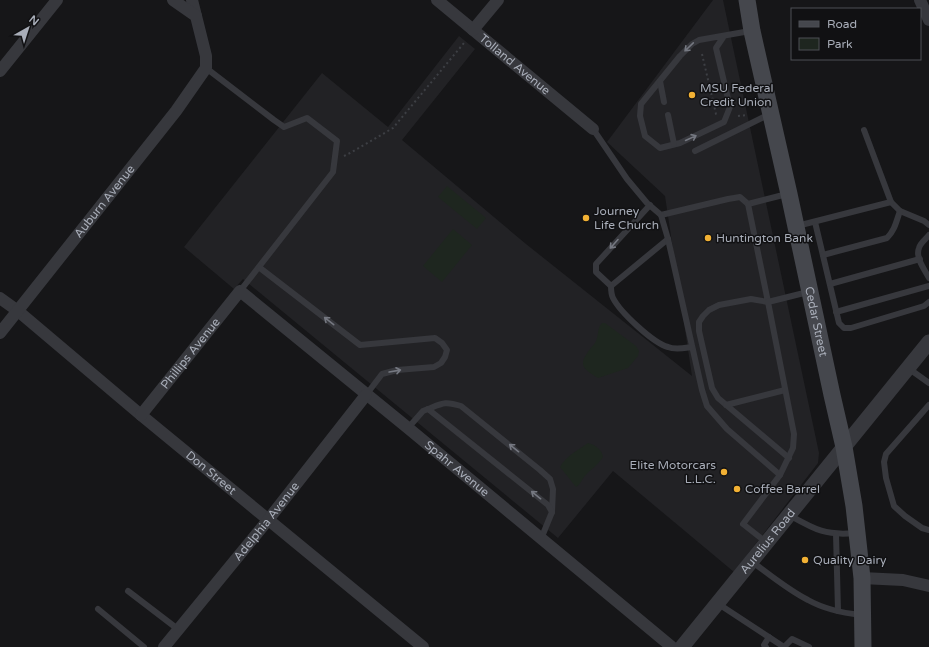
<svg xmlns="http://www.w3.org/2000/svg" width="929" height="647" font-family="'Varela Round',sans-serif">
	<rect width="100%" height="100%" fill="#161618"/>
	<!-- built -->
	<polygon fill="#222225" points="713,0 723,0 819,453 818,463 734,572 613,471 558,538 243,279 234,289 184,247 322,73 388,127 459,36 475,49 402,140 526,244 692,376 665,196 607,142"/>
	<!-- green -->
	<g fill="#1e261f">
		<polygon points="447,186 486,218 477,229 438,197"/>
		<polygon points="453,229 472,245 442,282 423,266"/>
		<path d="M 602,323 L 605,323 L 636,346 L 639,351 L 638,356 L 628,368 L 598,378 C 582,368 578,365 590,349 C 592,346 595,344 596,341 C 599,335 597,328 602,323 Z"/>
		<path d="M 588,443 C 596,445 602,450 603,457 C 598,465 590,470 584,477 C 581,481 580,485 576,487 L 560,467 C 567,455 577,451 588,443 Z"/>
	</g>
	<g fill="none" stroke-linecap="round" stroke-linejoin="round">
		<!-- path -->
		<g stroke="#3d3f44" stroke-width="2" stroke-dasharray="2 3" stroke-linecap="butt">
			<polyline points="702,54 716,114 718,114"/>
			<polyline points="738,116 747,115"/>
			<polyline points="344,156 352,152 393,128 464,43"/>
		</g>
		<!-- service -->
		<g stroke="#37383d" stroke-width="6">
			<polyline points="724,36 716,48 730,107 724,122 680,143 660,148 645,136 640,116 641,104 680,56 692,44 699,40 750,31"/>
			<polyline points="206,68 274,120 284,127 307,118 337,141 333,172 240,291"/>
			<polyline points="660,81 664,102"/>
			<polyline points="668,115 674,144"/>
			<polyline points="593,129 627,179 647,203 661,215 728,199 740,197 748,204 787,194"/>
			<polyline points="864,130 891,202 900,211 924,221 929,225"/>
			<polyline points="695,151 770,114"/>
			<polyline points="748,204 768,302 751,299 719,305 709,310 703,316 699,322 699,331 712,388 718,398 789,458"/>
			<polyline points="650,205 596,264 596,272 611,286 668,239"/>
			<polyline points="661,215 668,239 702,390 707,406 727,429 780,475 743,524 766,542"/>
			<polyline points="815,222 839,323 844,328 851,328 924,306 929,302"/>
			<polyline points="797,226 891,202"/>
			<path d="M 929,235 C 926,239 920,243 919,248 C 915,258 925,270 929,278"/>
			<path d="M 823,255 L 887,238 C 895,230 896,222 900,211"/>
			<polyline points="260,268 360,345 435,338 442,343 447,350 445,357 441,363 434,367 397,370 382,374 366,395"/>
			<polyline points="830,284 920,259"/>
			<path d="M 611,286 C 611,291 611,294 613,298 C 620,312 653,343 668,347 C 675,350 684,348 692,347"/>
			<polyline points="836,312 929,286"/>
			<polyline points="908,368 929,383"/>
			<polyline points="726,405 785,390"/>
			<polyline points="929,405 886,454 884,462 886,478 894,506 905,516 922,528 929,530"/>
			<path d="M 428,409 C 443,403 445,401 461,406 L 540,470 L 550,479 L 553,489 L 552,512"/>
			<polyline points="408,428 423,411 428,409 548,505 552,512 541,539"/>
			<polyline points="780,475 793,448 794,434 768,302 808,292"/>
			<path d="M 789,515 C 814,529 825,536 855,533"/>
			<polyline points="836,534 838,611"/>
			<path d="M 751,561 C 769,574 788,590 808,600 C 824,609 843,613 861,615"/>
			<polyline points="128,591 179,630"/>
			<polyline points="717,603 784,647"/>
			<polyline points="98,609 144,647"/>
			<polyline points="766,647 764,645 769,637"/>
			<polyline points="784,647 792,639 809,647"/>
		</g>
		<!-- minor -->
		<g stroke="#37383d" stroke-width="12">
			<polyline points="192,0 196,16"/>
			<path id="s1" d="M 437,0 L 593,129"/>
			<polyline points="920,0 929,20"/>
			<polyline points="473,30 498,0"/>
			<polyline points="0,71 57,0"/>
			<path id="s2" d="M 0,298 L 18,311 L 141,415 L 423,647"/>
			<path id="s3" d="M 0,333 L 176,111 L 206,68 L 206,56 L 196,16 L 173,0"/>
			<path id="s4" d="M 141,415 L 240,291 L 408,428 L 672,647"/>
			<polyline points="862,578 903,580 929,586"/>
			<path id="s5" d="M 164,647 L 268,520 L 366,395"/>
		</g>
		<!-- tertiary -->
		<path stroke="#37383d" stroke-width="15" id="s6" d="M 682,647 L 929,342"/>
		<!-- secondary -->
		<path stroke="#45474d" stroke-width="17" id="s7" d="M 747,0 L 752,31 L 789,194 L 832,395 L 844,447 L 854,506 L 862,578 L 863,647"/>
	</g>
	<!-- one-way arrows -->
	<defs><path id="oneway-shaft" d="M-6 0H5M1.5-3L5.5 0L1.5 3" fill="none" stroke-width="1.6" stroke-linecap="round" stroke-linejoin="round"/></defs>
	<g stroke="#757881">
		<use href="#oneway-shaft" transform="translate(689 47) rotate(136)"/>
		<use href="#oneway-shaft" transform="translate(691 138) rotate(-25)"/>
		<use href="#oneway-shaft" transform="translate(614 244) rotate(132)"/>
		<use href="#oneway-shaft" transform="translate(329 321) rotate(-142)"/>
		<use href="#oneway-shaft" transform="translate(395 371) rotate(-10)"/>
		<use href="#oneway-shaft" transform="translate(514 448) rotate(-141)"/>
		<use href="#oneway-shaft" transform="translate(536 495) rotate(-141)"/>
	</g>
	<!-- markers -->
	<g fill="#f2b134" stroke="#111113" stroke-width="1.5">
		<circle cx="692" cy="95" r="4"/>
		<circle cx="586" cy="218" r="4"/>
		<circle cx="708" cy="238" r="4"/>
		<circle cx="724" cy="472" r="4"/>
		<circle cx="737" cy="489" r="4"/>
		<circle cx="805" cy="560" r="4"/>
	</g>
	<g text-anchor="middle" stroke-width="3" stroke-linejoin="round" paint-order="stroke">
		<!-- street labels -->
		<g font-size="12" fill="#a8adb8" stroke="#111113">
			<text dy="4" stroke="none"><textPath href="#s1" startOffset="101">Tolland Avenue</textPath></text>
			<text dy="4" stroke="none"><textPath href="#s3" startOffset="168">Auburn Avenue</textPath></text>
			<text dy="4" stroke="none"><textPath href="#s7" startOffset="329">Cedar Street</textPath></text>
			<text dy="4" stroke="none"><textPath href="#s4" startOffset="79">Phillips Avenue</textPath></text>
			<text dy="4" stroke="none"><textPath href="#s4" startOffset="439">Spahr Avenue</textPath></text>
			<text dy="4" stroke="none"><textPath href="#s2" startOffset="274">Don Street</textPath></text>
			<text dy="4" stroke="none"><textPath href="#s5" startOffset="162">Adelphia Avenue</textPath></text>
			<text dy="4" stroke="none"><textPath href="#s6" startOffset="136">Aurelius Road</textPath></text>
		</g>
		<!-- poi labels -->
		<g font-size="12" fill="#a8adb8" stroke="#111113" text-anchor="start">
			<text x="700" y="92">MSU Federal<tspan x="700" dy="14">Credit Union</tspan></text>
			<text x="594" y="215">Journey<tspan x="594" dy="14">Life Church</tspan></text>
			<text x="716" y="242">Huntington Bank</text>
			<text x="716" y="469" text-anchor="end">Elite Motorcars<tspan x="716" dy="14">L.L.C.</tspan></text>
			<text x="745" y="493">Coffee Barrel</text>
			<text x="813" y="564">Quality Dairy</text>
		</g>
	</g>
	<!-- legend -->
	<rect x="791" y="8" width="130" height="52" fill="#111113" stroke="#4d4f55"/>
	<rect x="799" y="21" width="20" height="6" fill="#45474d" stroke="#4d4f55"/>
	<text x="827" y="28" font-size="12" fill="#a8adb8">Road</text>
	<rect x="799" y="38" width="20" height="12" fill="#1e261f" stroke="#4d4f55"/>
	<text x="827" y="48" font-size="12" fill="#a8adb8">Park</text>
	<!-- north arrow -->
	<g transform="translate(28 28) rotate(39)" stroke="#111113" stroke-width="3" paint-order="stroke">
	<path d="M0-3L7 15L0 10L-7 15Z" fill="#a8adb8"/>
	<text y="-6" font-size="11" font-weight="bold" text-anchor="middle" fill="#a8adb8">N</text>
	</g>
</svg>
